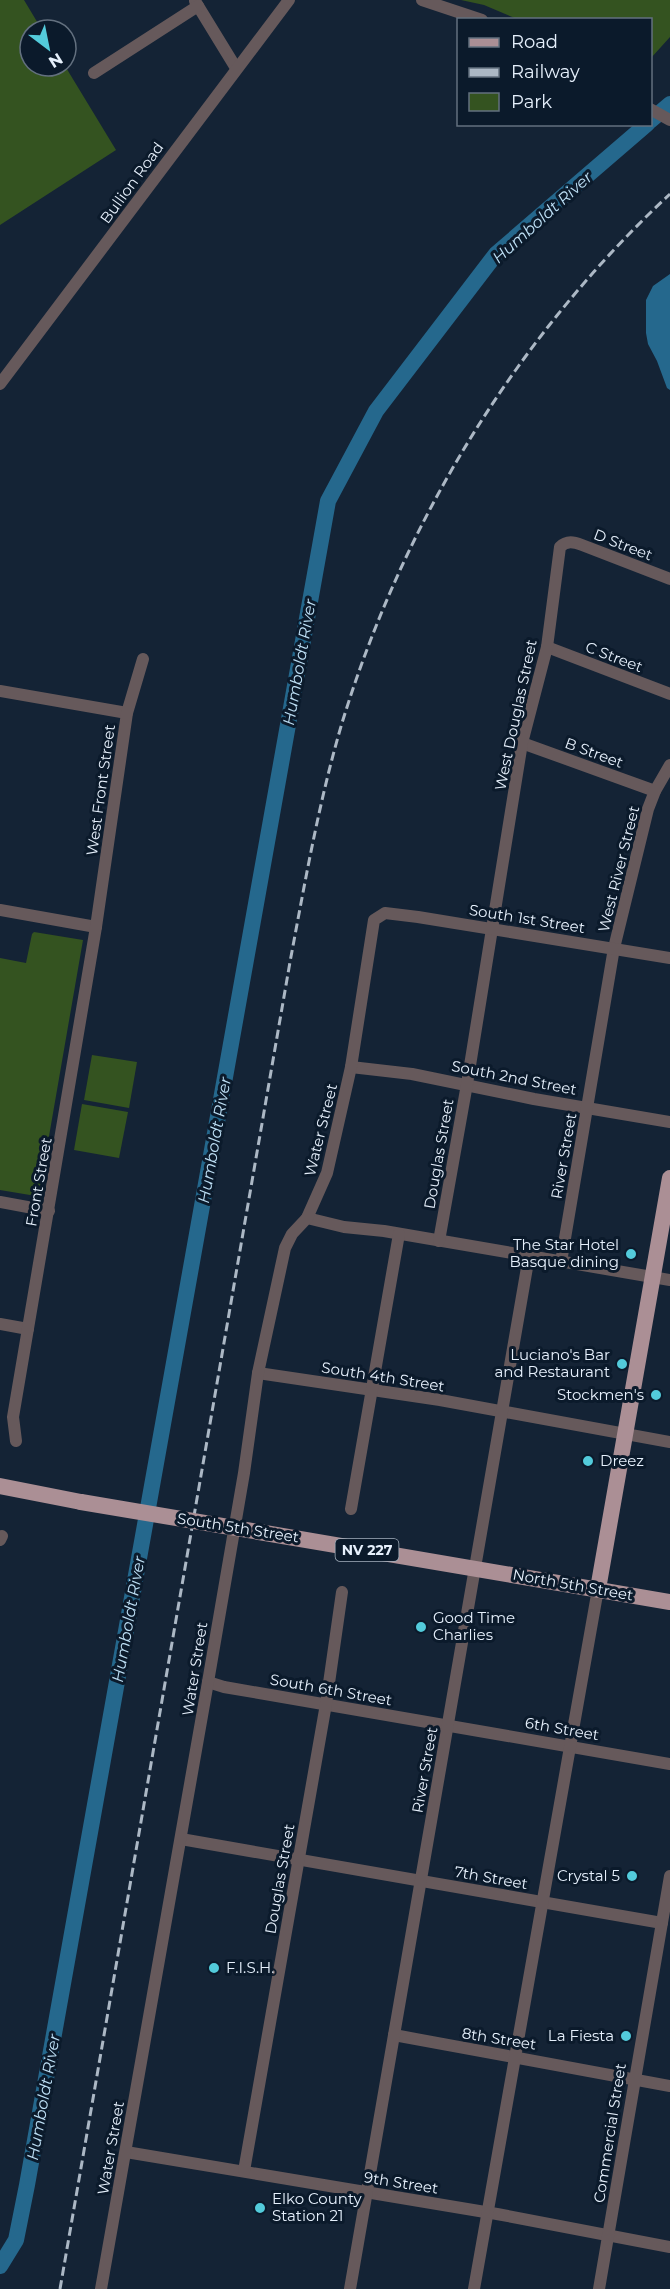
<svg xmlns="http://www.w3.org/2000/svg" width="670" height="2289" font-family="Montserrat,sans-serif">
	<rect width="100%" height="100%" fill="#142335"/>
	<!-- green -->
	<g fill="#345320">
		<polygon points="0,0 24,0 42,30 30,30 30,66 65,66 116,150 0,225"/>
		<polygon points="461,0 670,0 670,37 651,58 650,20 517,19 484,5"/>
		<polygon points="34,932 83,940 39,1194 36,1196 0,1190 0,958 26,963 32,934"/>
		<polygon points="92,1055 137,1062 129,1108 84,1100"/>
		<polygon points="82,1104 128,1112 119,1158 74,1150"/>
	</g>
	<!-- water -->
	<polygon fill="#25688d" points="670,274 670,390 667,388 657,361 648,344 646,333 646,300 653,286"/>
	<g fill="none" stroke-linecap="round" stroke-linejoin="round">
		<!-- river -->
		<g stroke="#25688d" stroke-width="16">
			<polyline points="650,121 670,104"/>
			<polyline points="0,2266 16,2240 27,2185 328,501 376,411 496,254 647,124"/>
		</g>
		<!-- minor -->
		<g stroke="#66595b" stroke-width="12">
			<polyline points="422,0 482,20"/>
			<polyline points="195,1 236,68"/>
			<polyline points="94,73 198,6"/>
			<polyline points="650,109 670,120"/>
			<polyline points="0,384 289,0"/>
			<polyline points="547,647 670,694"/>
			<polyline points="0,691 127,713"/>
			<polyline points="522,743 655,791"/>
			<polyline points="0,910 96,927"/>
			<polyline points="351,1067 412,1074 534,1099 670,1122"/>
			<polyline points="0,1202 49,1211"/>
			<polyline points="307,1218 344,1227 384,1231 670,1280"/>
			<path d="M 439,1241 L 467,1084 L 522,743 L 547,647 L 560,547 C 567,540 574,542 582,545 L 670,579"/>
			<polyline points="561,1262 614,948 648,809 655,791 670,765"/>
			<polyline points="0,1324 28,1329"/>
			<polyline points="258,1373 440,1400 670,1442"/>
			<polyline points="16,1441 13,1417 96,927 127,713 143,659"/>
			<polyline points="351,1509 399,1234"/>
			<polyline points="0,1540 2,1536"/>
			<polyline points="208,1682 224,1687 670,1764"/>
			<polyline points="181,1839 662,1923"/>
			<polyline points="394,2035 670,2086"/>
			<polyline points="126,2152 497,2214 670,2247"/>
			<polyline points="244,2171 326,1704 342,1592"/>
			<polyline points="101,2289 208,1682 244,1473 258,1373 285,1248 292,1234 307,1218 327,1173 351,1067 374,920 385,913 418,917 670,958"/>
			<polyline points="350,2289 529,1256"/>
			<polyline points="474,2289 598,1589"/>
			<polyline points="599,2289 670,1876"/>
		</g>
		<!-- major -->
		<g stroke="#ab8f95" stroke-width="16">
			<polyline points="0,1486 81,1502"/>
			<polyline points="259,1532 670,1602"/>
			<polyline points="598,1589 670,1178"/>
		</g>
		<!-- rail -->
		<path stroke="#acb8c5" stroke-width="3" stroke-dasharray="9 4.5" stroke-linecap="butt" d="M 60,2289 L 290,962 C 305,882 319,801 342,723 C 403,523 516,337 670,194"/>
		<!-- major-bridge -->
		<polyline stroke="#ab8f95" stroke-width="16" points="81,1502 259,1532"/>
	</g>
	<!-- markers -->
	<g fill="#53cbdb" stroke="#0b1a2b" stroke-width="2">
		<circle cx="631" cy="1254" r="6"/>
		<circle cx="622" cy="1364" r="6"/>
		<circle cx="656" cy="1395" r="6"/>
		<circle cx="588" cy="1461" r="6"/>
		<circle cx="421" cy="1627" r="6"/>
		<circle cx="632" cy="1876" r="6"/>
		<circle cx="214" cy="1968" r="6"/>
		<circle cx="626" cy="2036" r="6"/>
		<circle cx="260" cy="2208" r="6"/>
	</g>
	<g text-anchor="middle" stroke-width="6" stroke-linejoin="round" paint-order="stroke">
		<!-- shield labels -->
		<rect fill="#0b1a2b" stroke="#a4b0bd" stroke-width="1.5" x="335.5" y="1539" width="63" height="22" rx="4.5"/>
		<g font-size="14" font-weight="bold" fill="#e6f0fc">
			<text x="367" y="1555">NV 227</text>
		</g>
		<!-- street labels -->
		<g font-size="15" fill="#e6f0fc" stroke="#0b1a2b">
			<text transform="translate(132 183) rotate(-54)" y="5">Bullion Road</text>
			<text transform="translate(623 545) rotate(21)" y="5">D Street</text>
			<text transform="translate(614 657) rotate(21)" y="5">C Street</text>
			<text transform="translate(516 715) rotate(-78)" y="5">West Douglas Street</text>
			<text transform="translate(594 753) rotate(20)" y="5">B Street</text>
			<text transform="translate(101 790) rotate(-82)" y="5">West Front Street</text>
			<text transform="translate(619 869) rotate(-76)" y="5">West River Street</text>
			<text transform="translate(527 919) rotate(9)" y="5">South 1st Street</text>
			<text transform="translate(514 1078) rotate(11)" y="5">South 2nd Street</text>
			<text transform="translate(321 1130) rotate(-76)" y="5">Water Street</text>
			<text transform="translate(439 1154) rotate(-80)" y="5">Douglas Street</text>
			<text transform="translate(564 1156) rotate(-80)" y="5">River Street</text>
			<text transform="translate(39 1182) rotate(-80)" y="5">Front Street</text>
			<text transform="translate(383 1377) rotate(9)" y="5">South 4th Street</text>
			<text transform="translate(238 1528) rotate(9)" y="5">South 5th Street</text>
			<text transform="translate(573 1585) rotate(10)" y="5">North 5th Street</text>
			<text transform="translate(195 1669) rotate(-81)" y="5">Water Street</text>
			<text transform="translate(331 1690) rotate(10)" y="5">South 6th Street</text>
			<text transform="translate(562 1729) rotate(10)" y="5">6th Street</text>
			<text transform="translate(425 1770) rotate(-80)" y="5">River Street</text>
			<text transform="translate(491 1878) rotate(10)" y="5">7th Street</text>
			<text transform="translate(280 1879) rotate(-80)" y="5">Douglas Street</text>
			<text transform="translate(499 2039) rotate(9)" y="5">8th Street</text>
			<text transform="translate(610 2133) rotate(-81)" y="5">Commercial Street</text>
			<text transform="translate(111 2148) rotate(-80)" y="5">Water Street</text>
			<text transform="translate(401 2183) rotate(9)" y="5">9th Street</text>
		</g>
		<!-- poi labels -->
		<g font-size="15" fill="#e6f0fc" stroke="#0b1a2b" text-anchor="end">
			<text x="619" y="1250">The Star Hotel<tspan x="619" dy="17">Basque dining</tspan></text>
			<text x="610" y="1360">Luciano's Bar<tspan x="610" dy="17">and Restaurant</tspan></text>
			<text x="644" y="1400">Stockmen's</text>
			<text x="600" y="1466" text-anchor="start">Dreez</text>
			<text x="433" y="1623" text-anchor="start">Good Time<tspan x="433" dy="17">Charlies</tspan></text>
			<text x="620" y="1881">Crystal 5</text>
			<text x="226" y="1973" text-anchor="start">F.I.S.H.</text>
			<text x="614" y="2041">La Fiesta</text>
			<text x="272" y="2204" text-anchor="start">Elko County<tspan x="272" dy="17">Station 21</tspan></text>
		</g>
		<!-- water labels -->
		<g font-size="16" font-style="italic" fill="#bee0f6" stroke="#0b1a2b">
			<text transform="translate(542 217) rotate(-42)" y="6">Humboldt River</text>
			<text transform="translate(299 662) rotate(-80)" y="6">Humboldt River</text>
			<text transform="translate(214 1140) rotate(-80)" y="6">Humboldt River</text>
			<text transform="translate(128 1619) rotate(-80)" y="6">Humboldt River</text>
			<text transform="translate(43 2097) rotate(-80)" y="6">Humboldt River</text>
		</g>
	</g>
	<!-- legend -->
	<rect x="457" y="18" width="195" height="108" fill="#0b1a2b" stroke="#63707f" stroke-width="1.5"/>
	<rect x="469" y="38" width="30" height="9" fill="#ab8f95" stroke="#63707f" stroke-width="1.5"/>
	<text x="511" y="48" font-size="18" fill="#e6f0fc">Road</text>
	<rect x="469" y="68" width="30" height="9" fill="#acb8c5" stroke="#63707f" stroke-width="1.5"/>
	<text x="511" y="78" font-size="18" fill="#e6f0fc">Railway</text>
	<rect x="469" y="93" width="30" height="18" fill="#345320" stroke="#63707f" stroke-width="1.5"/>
	<text x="511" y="108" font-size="18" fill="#e6f0fc">Park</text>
	<!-- north arrow -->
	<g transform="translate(48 48) rotate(148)"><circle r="28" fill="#0b1a2b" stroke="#63707f" stroke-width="1.5"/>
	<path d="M0-4.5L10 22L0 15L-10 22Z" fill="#53cbdb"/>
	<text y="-9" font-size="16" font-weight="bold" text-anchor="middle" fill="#e6f0fc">N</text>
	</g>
</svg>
